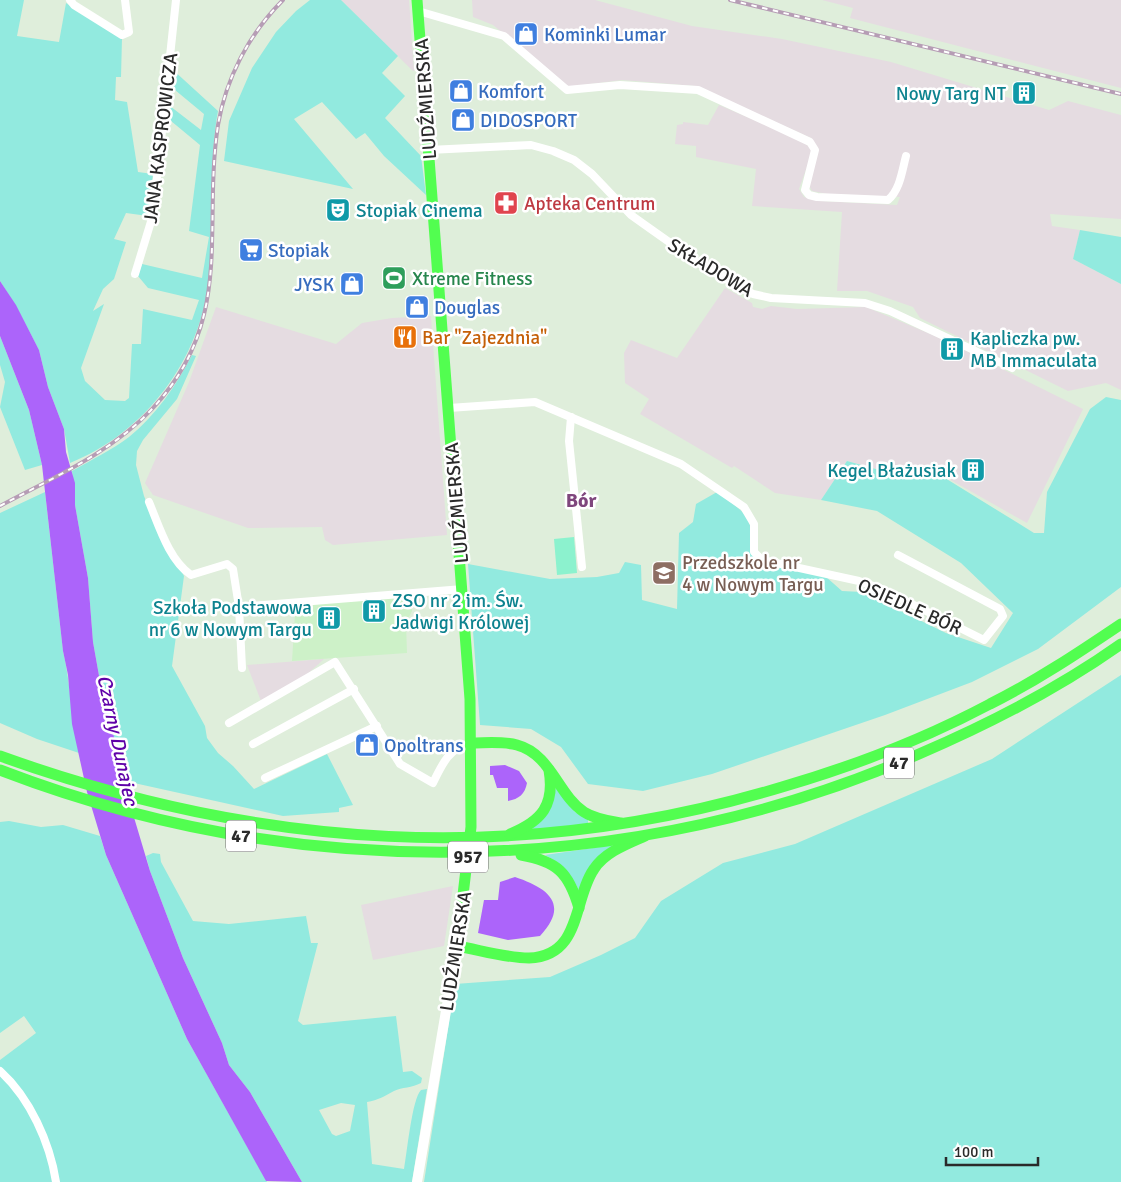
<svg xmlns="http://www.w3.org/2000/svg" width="1121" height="1182" font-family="Signika,sans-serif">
	<rect width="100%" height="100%" fill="#dfeedb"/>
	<!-- industrial -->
	<g fill="#e5dce1">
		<polygon points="341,0 409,0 414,71 413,71"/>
		<polygon points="472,0 595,0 692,26 782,39 891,62 1049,110 1068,101 1121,115 1121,219 1050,214 1052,226 1080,230 1073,259 1121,284 1121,390 1106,383 1068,391 920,318 913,307 867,291 837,291 842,212 752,206 756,169 696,157 696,146 675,144 677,125 683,124 683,122 708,125 719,105 798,139 810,147 812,153 799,189 804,197 821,201 897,205 900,197 827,194 812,191 809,185 818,148 811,138 695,86 622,80 568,87 493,25 473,17"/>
		<polygon points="822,0 1121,0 1121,88 850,18 853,8"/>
		<polygon points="725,288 752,303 753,307 762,309 771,306 797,309 866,307 940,338 1083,409 1027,523 924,465 908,474 883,471 847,461 821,500 775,493 734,466 732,468 640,414 649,399 625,383 624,353 631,340 677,358"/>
		<polygon points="216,307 336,344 362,323 392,318 431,316 447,535 333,545 325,540 322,527 248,528 153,495 145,483 189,382"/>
		<polygon points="324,659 303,678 261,701 247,665"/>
		<polygon points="453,886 444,946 373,960 361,905"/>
	</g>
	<!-- education -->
	<polygon fill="#cdf1c8" points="411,597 412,611 406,623 407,653 292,661 295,614 299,613 298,605"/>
	<!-- green -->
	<g fill="#92eadf" fill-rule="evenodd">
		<path d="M 0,0 L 24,0 L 17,36 L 59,42 L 66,3 L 122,38 L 121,77 L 116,77 L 115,100 L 127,102 L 138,172 L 153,174 L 148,216 L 126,213 L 114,239 L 126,242 L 114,279 L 103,289 L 93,311 L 104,304 L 81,368 L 85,381 L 105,400 L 125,401 L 129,398 L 132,344 L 141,344 L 143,309 L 192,320 L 199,300 L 148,288 L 138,276 L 142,264 L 202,278 L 209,237 L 189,231 L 200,145 L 165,116 L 166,103 L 201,130 L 204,114 L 169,85 L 172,69 L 218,111 C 208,165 215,223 209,278 C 201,359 145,433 70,463 L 64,429 L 48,387 L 39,350 L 16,306 L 0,281 Z"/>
		<polygon points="310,0 341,0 398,56 382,73 405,96 385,118 421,156 426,195 384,156 365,133 356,139 322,102 294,119 353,189 224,161 229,121 252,68 276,32 296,11"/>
		<polygon points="1080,230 1121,237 1121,284 1073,259"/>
		<polygon points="0,336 29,410 42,465 25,470 0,407 5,382 0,365"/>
		<path d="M 192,355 L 196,356 L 177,399 L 143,440 L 137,451 L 136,465 L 144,496 L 154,520 L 184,576 L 172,666 L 205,726 L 207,738 L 218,753 L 233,766 L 254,789 L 327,754 L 353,805 L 339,808 L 339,812 L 283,816 L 125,781 L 103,698 L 93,642 L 88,578 L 75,505 L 72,471 C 91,460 112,450 129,437 C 156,415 176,386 192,355 Z"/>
		<path d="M 1106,397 L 1121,400 L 1121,587 L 1038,649 L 972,682 L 885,715 L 712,774 L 643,791 L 588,784 L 561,747 L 531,729 L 480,725 L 468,564 L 550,579 L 597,577 L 619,573 L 625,562 L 641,565 L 642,600 L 677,609 L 679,533 L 693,522 L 696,504 L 717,492 C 727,500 748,512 750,525 C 753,541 749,548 759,563 L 825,576 L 842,591 L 862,592 L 946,633 L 991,648 L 1013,613 L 961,563 L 877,511 L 821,500 L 847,461 L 883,471 L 908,474 L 924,465 L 1034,533 L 1044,533 L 1047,492 L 1090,409 Z"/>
		<path d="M 45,492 L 63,651 C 71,685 71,719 79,753 L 37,739 L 0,723 L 0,513 Z"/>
		<polygon points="1121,675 1121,1182 424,1182 455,984 550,977 601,955 635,938 661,901 723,863 795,844 992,759"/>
		<path d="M 556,785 L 575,812 L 588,820 L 588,825 L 523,831 C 547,814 552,815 556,785 Z"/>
		<polygon points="9,821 41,827 63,825 100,836 106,855 187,1039 267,1182 0,1182 0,1060 36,1033 24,1016 0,1033 0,822"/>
		<path d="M 613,845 L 604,852 L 580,893 C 573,876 561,863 545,855 Z"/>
		<path d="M 153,853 L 160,854 L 161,862 L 193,921 L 229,924 L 306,916 L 311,943 L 318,943 L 298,1021 L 303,1025 L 396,1016 L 403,1072 L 412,1071 L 422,1078 L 421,1083 C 412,1088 402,1087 394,1091 C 385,1096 378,1100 367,1102 L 372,1164 L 404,1169 C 407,1153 412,1099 421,1090 L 427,1089 L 412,1182 L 302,1182 L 250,1092 L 229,1065 L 222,1043 L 183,958 L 150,871 L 146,856 ZM 341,1103 L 355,1105 L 350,1131 L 336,1136 L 332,1134 L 319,1110 Z"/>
	</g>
	<!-- pitch -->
	<polygon fill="#8cf2ce" points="574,537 577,573 557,575 554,539"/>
	<!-- water -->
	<g fill="#ac64fa">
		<polygon points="0,281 16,305 39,350 48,387 64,429 66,452 75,483 75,505 88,578 93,642 103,698 119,755 130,804 150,871 183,958 222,1043 229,1065 250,1092 302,1182 266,1181 187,1039 106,855 87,792 72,724 68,675 63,651 42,465 29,410 0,336"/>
		<path d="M 505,765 L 519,771 L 527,783 C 525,794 519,799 508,801 L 508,788 L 497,788 L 493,775 L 490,775 L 490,766 Z"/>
		<path d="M 515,877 C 548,888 570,904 540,936 L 508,940 L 478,933 L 484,900 L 498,900 L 500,882 Z"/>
	</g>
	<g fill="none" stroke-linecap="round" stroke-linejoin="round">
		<!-- minor -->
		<g stroke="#fff" stroke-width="8">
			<polyline points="70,0 74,5 122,35 129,32 125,0"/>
			<path d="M 418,11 L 504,36 L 567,90 L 620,85 L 698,90 L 810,142 L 815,150 L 805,190 L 809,195 L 817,197 L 888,200 C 900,190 902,171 906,156"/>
			<polyline points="429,150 531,145 553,151 574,160 592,174 631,215 645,225 703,266 753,294 771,298 865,303 890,311 1012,368"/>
			<polyline points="135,274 153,215 176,0"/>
			<polyline points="449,408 535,402 681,464 744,507 754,524 754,552 762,560 859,581 882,589 984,640 1003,616 1000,609 898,555"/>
			<polyline points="571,417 569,441 582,567"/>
			<path d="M 149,502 C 159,526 169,560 191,575 L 227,564 L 233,569 L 239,607 L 242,668"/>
			<polyline points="239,607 463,589"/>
			<path d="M 229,723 L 335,662 L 400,764 L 433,783 C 442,764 450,747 471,743"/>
			<polyline points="253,744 354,689"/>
			<polyline points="265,778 377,726"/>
			<path d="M 0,1071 C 30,1098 50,1143 56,1182"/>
		</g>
		<!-- secondary -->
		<polyline stroke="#fff" stroke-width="10" points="417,1182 457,946"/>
		<!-- primary -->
		<g stroke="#52fe50" stroke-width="11">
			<path d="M 417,0 L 470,699 L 471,827 L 457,946 C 480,950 506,958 529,958 C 582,956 573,899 594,869 C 605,852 627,844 645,836"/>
			<path d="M 471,743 C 486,743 503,741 517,745 C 551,754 558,795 584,812 C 595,819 609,821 621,823"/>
			<path d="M 0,756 C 259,849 517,867 782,787 C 854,766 924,739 990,704 C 1036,681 1078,653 1121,624"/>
			<path d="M 0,770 C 296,884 628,880 919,754 C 989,724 1059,688 1121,644"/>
			<path d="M 510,834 C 542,821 555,805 549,770"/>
			<path d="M 521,855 C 557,861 569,873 579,908"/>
		</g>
		<defs>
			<g id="rail">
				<polyline points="730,0 1121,94"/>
				<path d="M 0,506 C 52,478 111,453 152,409 C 236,319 202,231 218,125 C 226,78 249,34 283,0"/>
			</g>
		</defs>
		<!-- rail casing -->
		<use href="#rail" stroke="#b69db5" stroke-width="4"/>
		<!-- rail -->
		<use href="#rail" stroke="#fff" stroke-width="2" stroke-dasharray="5.5" stroke-linecap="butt"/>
	</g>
	<!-- icons -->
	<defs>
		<symbol id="shop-square" viewBox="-11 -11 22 22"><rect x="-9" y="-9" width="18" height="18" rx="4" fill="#3f7fe0" stroke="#fff"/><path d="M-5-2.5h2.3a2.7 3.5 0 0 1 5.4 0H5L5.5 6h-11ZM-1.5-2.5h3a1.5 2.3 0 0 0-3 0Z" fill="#fff"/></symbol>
		<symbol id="building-square" viewBox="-11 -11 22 22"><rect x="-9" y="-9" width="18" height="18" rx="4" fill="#0f9aa8" stroke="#fff"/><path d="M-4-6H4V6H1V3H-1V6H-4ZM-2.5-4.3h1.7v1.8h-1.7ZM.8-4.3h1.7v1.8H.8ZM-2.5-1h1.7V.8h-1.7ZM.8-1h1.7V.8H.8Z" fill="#fff"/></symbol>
		<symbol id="pharmacy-square" viewBox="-11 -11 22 22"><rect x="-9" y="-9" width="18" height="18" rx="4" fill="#e0444e" stroke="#fff"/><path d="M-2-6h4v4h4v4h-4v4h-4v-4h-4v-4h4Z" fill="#fff"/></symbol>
		<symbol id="theatre-square" viewBox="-11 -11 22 22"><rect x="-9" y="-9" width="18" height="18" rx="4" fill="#0f9aa8" stroke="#fff"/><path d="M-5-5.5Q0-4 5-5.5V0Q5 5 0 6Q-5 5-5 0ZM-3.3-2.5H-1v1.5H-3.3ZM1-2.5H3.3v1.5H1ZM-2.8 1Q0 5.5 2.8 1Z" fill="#fff"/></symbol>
		<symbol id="supermarket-square" viewBox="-11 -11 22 22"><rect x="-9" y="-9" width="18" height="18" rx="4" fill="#3f7fe0" stroke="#fff"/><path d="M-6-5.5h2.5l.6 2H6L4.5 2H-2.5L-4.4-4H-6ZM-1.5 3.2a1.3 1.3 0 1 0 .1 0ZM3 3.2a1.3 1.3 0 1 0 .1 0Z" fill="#fff"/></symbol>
		<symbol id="stadium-square" viewBox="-11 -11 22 22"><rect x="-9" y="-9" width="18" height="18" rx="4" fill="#2e9e5b" stroke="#fff"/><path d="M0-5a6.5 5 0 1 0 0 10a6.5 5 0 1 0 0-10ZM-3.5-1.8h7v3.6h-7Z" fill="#fff"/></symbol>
		<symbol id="restaurant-square" viewBox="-11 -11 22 22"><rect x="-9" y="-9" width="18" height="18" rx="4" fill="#e8710a" stroke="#fff"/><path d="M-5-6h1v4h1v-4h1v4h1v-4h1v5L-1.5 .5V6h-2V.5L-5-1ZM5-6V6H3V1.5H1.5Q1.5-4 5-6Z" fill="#fff"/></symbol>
		<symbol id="school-square" viewBox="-11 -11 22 22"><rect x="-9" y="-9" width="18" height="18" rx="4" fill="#8d6e63" stroke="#fff"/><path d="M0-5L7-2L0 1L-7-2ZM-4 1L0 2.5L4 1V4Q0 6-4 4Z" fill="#fff"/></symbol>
	</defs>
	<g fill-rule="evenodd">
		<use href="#shop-square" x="512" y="20" width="28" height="28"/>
		<use href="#shop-square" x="447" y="77" width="28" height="28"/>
		<use href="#building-square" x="1010" y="79" width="28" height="28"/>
		<use href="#shop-square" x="449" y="106" width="28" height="28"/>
		<use href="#pharmacy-square" x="492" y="189" width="28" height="28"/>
		<use href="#theatre-square" x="324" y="196" width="28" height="28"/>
		<use href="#supermarket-square" x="237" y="236" width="28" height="28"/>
		<use href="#stadium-square" x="380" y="264" width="28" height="28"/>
		<use href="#shop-square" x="338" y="270" width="28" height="28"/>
		<use href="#shop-square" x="403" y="293" width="28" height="28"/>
		<use href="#restaurant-square" x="391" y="323" width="28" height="28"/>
		<use href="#building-square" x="938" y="335" width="28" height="28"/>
		<use href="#building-square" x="959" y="456" width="28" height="28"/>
		<use href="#school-square" x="650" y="559" width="28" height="28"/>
		<use href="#building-square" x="360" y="597" width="28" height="28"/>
		<use href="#building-square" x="315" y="604" width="28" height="28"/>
		<use href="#shop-square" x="353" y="731" width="28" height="28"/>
	</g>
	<g text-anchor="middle" stroke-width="5" stroke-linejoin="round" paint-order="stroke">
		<!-- shield labels -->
		<g fill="#fff" stroke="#6a6a6a" stroke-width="1">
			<rect x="884" y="747.5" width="30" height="31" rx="4"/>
			<rect x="226" y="820.5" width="30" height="31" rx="4"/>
			<rect x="448" y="841.5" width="40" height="31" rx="4"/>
		</g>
		<g font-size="18" font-weight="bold" fill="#2a2a2a">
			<text x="899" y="769">47</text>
			<text x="241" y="842">47</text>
			<text x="468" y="863">957</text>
		</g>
		<!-- shop labels -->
		<g font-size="19" fill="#366cbe" stroke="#fff" text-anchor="start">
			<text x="544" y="41">Kominki Lumar</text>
			<text x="478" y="98">Komfort</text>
			<text x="480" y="127">DIDOSPORT</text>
			<text x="268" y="257">Stopiak</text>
			<text x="334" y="291" text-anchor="end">JYSK</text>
			<text x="434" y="314">Douglas</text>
			<text x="384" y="752">Opoltrans</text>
		</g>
		<!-- culture labels -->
		<g font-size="19" fill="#0d838f" stroke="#fff" text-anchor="end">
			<text x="1006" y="100">Nowy Targ NT</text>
			<text x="356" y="217" text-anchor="start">Stopiak Cinema</text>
			<text x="970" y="345" text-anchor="start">Kapliczka pw.<tspan x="970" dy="22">MB Immaculata</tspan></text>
			<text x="956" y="477">Kegel Błażusiak</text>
			<text x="392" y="607" text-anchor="start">ZSO nr 2 im. Św.<tspan x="392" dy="22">Jadwigi Królowej</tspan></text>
			<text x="312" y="614">Szkoła Podstawowa<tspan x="312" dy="22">nr 6 w Nowym Targu</tspan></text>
		</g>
		<!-- street labels -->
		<g font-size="19" fill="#2a2a2a" stroke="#fff">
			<text transform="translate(425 99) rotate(-94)" y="7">LUDŹMIERSKA</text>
			<text transform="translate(160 138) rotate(-83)" y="7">JANA KASPROWICZA</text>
			<text transform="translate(711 267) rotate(31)" y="7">SKŁADOWA</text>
			<text transform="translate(456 503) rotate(-95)" y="7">LUDŹMIERSKA</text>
			<text transform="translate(910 606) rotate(24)" y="7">OSIEDLE BÓR</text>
			<text transform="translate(455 951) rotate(-81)" y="7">LUDŹMIERSKA</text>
		</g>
		<!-- health labels -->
		<g font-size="19" fill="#be3a42" stroke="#fff" text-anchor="start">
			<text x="524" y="210">Apteka Centrum</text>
		</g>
		<!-- leisure labels -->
		<g font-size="19" fill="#27864d" stroke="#fff" text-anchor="start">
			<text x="412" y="285">Xtreme Fitness</text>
		</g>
		<!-- food labels -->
		<g font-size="19" fill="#c56008" stroke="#fff" text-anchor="start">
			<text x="422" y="344">Bar "Zajezdnia"</text>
		</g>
		<!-- education labels -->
		<g font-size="19" fill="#785e54" stroke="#fff" text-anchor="start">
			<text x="682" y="569">Przedszkole nr<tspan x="682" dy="22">4 w Nowym Targu</tspan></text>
		</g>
		<!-- neighbourhood labels -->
		<g font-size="20" font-weight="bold" fill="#7f467d" stroke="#fff">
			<text x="581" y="507">Bór</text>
		</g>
		<!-- water labels -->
		<g font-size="20" font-style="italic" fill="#5f01a8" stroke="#fff">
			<text transform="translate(118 740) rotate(78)" y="7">Czarny Dunajec</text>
		</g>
	</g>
	<!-- scale -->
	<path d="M946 1157v8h92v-8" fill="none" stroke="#2a2a2a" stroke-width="2.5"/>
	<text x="954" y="1157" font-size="15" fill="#2a2a2a" stroke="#ffffff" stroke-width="4" paint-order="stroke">100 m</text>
</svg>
